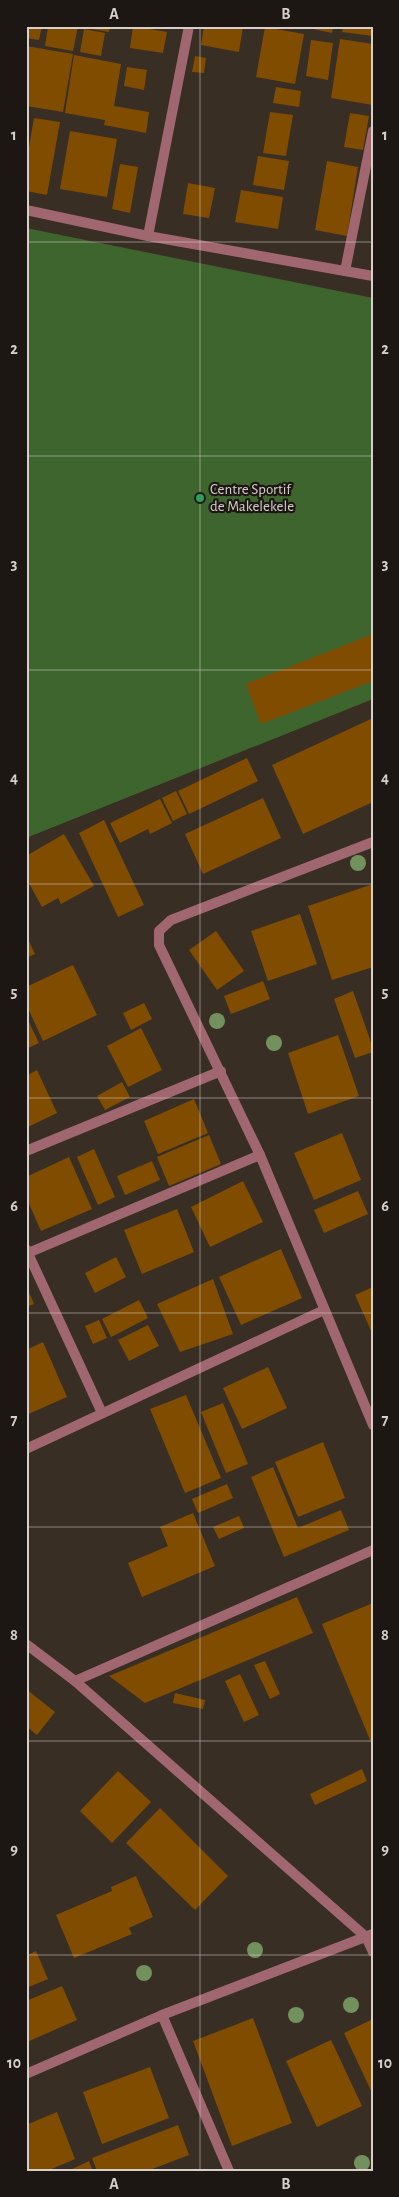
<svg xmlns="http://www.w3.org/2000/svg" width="399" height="2197" font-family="'Alegreya Sans',sans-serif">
	<rect width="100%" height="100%" fill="#382e24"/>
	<!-- green -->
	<polygon fill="#3e652e" points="26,228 373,298 373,699 26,838"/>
	<!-- building -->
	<g fill="#804c00">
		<polygon points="26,26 42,26 39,40 26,38"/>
		<polygon points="48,26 78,26 73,51 45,46"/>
		<polygon points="85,26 110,26 109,32 85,28"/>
		<polygon points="133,26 167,32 163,53 130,48"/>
		<polygon points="204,26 243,26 239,52 201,45"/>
		<polygon points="298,26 333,26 332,33"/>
		<polygon points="343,26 373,26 373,36 342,32"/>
		<polygon points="265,27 304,34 295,84 256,77"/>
		<polygon points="84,29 105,33 101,56 80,52"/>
		<polygon points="340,39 373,44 373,105 331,98"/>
		<polygon points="311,40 333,43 328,80 306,76"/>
		<polygon points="26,46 73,54 63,112 26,106"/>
		<polygon points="74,55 121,64 114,106 149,112 146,133 104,125 105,120 65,113"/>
		<polygon points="195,56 206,58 204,73 192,72"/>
		<polygon points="127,67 147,70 144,90 124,86"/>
		<polygon points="276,87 301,91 299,107 273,103"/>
		<polygon points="270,112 293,115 286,156 263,153"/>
		<polygon points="350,113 369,116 363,150 344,147"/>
		<polygon points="34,118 60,122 47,195 26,191 26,164"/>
		<polygon points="70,131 117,139 107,197 60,189"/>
		<polygon points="258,156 289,161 284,190 253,185"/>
		<polygon points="327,161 358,167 347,236 315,230"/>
		<polygon points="120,164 138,167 130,213 112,209"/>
		<polygon points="188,183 215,188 209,218 183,214"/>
		<polygon points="241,190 283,197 278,229 235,222"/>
		<polygon points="373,634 373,681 261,724 246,684"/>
		<polygon points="373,718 373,802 303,834 272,765"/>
		<polygon points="247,758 258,781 189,814 178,791"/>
		<polygon points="176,791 187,814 173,821 162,798"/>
		<polygon points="263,798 281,838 203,874 185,834"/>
		<polygon points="160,799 172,823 150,834 148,829 120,843 110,823"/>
		<polygon points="104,820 144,905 118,917 79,833"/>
		<polygon points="64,834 94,886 61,904 58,898 42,907 26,878 26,856"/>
		<polygon points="373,884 373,967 332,980 308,906"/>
		<polygon points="300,914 317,964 268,981 251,931"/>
		<polygon points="216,931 244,971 217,990 189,950"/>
		<polygon points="26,935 35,954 26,958"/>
		<polygon points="73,965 97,1015 43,1041 26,1004 26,987"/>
		<polygon points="263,981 270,999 231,1014 224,996"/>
		<polygon points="353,991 373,1048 373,1052 355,1058 334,999"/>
		<polygon points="144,1003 152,1019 131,1030 123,1013"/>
		<polygon points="26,1016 39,1043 26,1049"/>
		<polygon points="141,1028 162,1070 128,1087 107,1046"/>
		<polygon points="338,1035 359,1096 308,1114 288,1053"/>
		<polygon points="37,1070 57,1113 26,1128 26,1076"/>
		<polygon points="122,1082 130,1097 105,1110 97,1096"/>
		<polygon points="194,1099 208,1133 158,1154 144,1121"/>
		<polygon points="342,1133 361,1180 314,1200 294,1153"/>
		<polygon points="209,1135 221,1164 169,1186 157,1157"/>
		<polygon points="94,1149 115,1197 98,1205 77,1157"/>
		<polygon points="69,1157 92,1209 41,1231 26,1197 26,1177"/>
		<polygon points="152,1161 160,1180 125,1195 117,1176"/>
		<polygon points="243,1181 263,1222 210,1247 191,1207"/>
		<polygon points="358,1191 368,1214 324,1233 314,1210"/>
		<polygon points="177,1209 194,1252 142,1274 124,1230"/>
		<polygon points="281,1249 302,1298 241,1325 219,1277"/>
		<polygon points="116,1257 126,1277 95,1293 85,1273"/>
		<polygon points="213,1279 233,1334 180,1352 157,1304"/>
		<polygon points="26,1285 34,1304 26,1307"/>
		<polygon points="373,1287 373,1335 355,1295"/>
		<polygon points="139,1300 148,1318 111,1337 102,1319"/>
		<polygon points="99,1320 107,1338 93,1344 85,1326"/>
		<polygon points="148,1325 159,1346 129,1361 118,1340"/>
		<polygon points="43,1342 67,1397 26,1415 26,1350"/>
		<polygon points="268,1367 287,1408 242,1429 223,1388"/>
		<polygon points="186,1395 221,1478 185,1493 150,1409"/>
		<polygon points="223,1403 248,1464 226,1473 201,1412"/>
		<polygon points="323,1442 345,1498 298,1517 275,1462"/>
		<polygon points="273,1467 298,1528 341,1510 349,1530 284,1557 251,1477"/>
		<polygon points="227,1484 233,1498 198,1513 192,1499"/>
		<polygon points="193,1513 215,1566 142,1597 128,1563 168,1546 160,1527"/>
		<polygon points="239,1516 244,1528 219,1539 213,1527"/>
		<polygon points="297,1597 313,1633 145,1703 109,1676"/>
		<polygon points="373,1603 373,1747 322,1624"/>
		<polygon points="265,1661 280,1694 270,1699 254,1665"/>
		<polygon points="240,1674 259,1715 244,1722 225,1681"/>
		<polygon points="26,1689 55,1712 37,1735 26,1726"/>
		<polygon points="175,1693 205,1700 203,1709 173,1703"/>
		<polygon points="362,1769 367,1781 315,1805 310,1794"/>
		<polygon points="118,1771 151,1802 112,1843 80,1811"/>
		<polygon points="160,1808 228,1876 195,1910 126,1843"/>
		<polygon points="136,1876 153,1917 129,1928 132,1934 74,1958 56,1915 112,1891 111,1887"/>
		<polygon points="36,1951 48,1979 26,1988 26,1956"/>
		<polygon points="62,1986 77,2020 27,2042 26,2001"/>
		<polygon points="253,2018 292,2123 232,2146 193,2041"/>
		<polygon points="371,2020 373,2023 373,2095 344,2033"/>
		<polygon points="331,2040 362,2106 317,2127 286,2061"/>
		<polygon points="150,2067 169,2118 102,2144 83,2092"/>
		<polygon points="57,2112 75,2159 47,2171 26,2171 26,2125"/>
		<polygon points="178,2125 189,2155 147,2171 97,2171 92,2158"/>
		<polygon points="89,2161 93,2171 68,2171"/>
	</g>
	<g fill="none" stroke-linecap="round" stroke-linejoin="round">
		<!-- street -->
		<g stroke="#a06770" stroke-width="10">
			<polyline points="26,210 148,236 373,276"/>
			<polyline points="148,236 189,26"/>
			<polyline points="345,271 373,131"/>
			<polyline points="373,842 171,920 159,931 159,945 260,1155 373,1425"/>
			<polyline points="26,1151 221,1071"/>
			<polyline points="26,1249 102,1413"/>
			<polyline points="28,1253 260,1155"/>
			<polyline points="26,1449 324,1310"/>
			<polyline points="26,1644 75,1681 366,1937 373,1952"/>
			<polyline points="75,1681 373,1550"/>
			<polyline points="162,2015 229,2171"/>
			<polyline points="26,2074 162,2015 373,1934"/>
		</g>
	</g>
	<!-- trees -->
	<g fill="#72915c">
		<circle cx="358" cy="863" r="8"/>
		<circle cx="217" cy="1021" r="8"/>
		<circle cx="274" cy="1043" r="8"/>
		<circle cx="255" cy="1950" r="8"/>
		<circle cx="144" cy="1973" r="8"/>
		<circle cx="351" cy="2005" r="8"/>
		<circle cx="296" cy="2015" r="8"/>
		<circle cx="362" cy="2163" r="8"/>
	</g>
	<!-- grid -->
	<path fill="none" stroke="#d7d0ca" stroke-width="1" stroke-opacity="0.55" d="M 200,26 L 200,2171M 26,242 L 373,242M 26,456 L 373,456M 26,670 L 373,670M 26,884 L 373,884M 26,1098 L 373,1098M 26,1313 L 373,1313M 26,1527 L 373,1527M 26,1741 L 373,1741M 26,1955 L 373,1955"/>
	<!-- markers -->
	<circle fill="#2e9e5b" stroke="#1c1713" stroke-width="2" cx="200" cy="498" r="5"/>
	<g text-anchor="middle" stroke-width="4.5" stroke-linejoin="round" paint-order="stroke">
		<!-- poi labels -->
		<g font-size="15" fill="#d7d0ca" stroke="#1c1713" text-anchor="start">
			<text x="210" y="494">Centre Sportif<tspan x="210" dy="17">de Makelekele</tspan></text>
		</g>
	</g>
	<!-- border -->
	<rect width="399" height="2197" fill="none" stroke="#1c1713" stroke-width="55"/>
	<rect x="28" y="28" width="344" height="2142" fill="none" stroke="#d7d0ca" stroke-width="2"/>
	<g font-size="16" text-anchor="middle" font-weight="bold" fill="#d7d0ca">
		<text x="114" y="19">A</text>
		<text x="286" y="19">B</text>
		<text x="14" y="140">1</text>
		<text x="385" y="140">1</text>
		<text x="14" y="354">2</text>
		<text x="385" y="354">2</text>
		<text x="14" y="569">3</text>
		<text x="385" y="569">3</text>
		<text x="14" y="783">4</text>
		<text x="385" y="783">4</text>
		<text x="14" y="997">5</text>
		<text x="385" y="997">5</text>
		<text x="14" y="1211">6</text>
		<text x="385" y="1211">6</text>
		<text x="14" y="1425">7</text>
		<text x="385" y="1425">7</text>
		<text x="14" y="1640">8</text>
		<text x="385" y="1640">8</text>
		<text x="14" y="1854">9</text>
		<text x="385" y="1854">9</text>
		<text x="14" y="2068">10</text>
		<text x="385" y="2068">10</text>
		<text x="114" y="2189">A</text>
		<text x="286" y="2189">B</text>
	</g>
</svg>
